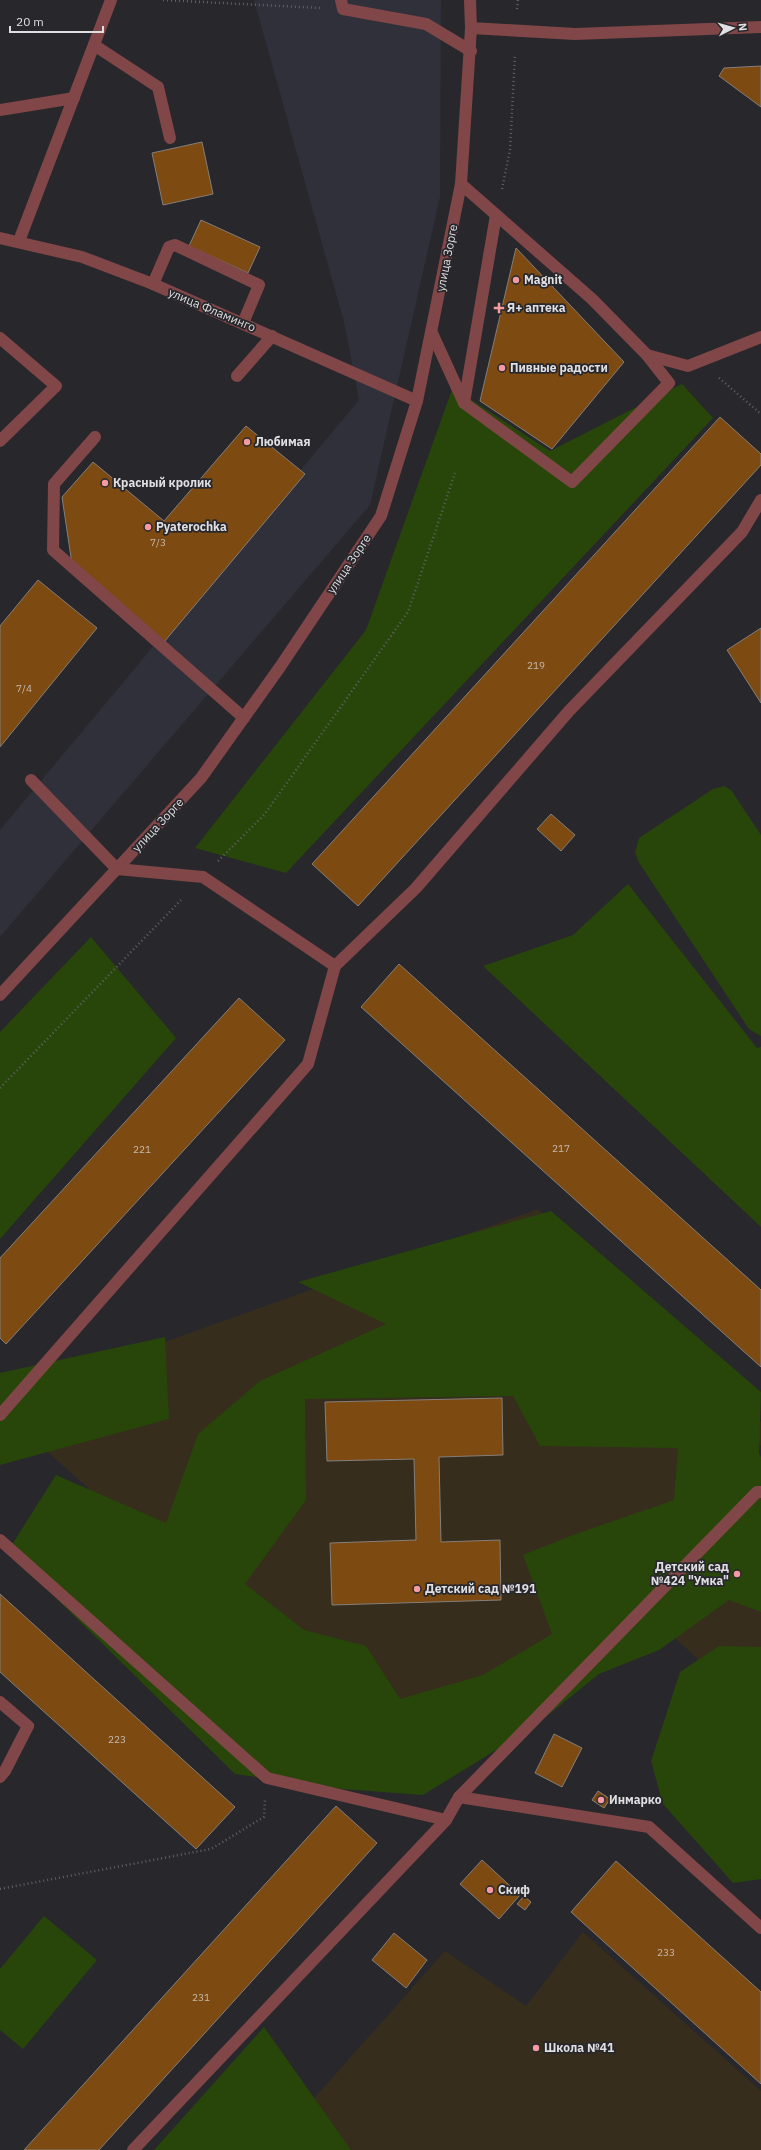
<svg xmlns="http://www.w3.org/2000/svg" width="761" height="2150" font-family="'IBM Plex Sans',sans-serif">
	<rect width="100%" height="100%" fill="#27272c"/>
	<!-- built -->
	<polygon fill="#30303b" points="254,0 441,0 440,197 370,505 0,937 0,830 359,400 344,322"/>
	<!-- education -->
	<g fill="#362d1d">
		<polygon points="538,1209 761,1422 761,1445 502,1732 395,1759 26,1433 125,1356"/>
		<polygon points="761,1520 761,1717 664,1628"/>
		<polygon points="583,1932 761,2091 761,2150 268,2150 445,1951 526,2006"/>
	</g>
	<!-- green -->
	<g fill="#28460a" fill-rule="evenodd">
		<polygon points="454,384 461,393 550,451 682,384 713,418 286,873 195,848 366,630"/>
		<polygon points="724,786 731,790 761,835 761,1036 749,1029 638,861 635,852 639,838 713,789"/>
		<polygon points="628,884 757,1048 761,1047 761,1227 483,966 573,935"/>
		<polygon points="91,937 176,1038 0,1239 0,1032"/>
		<path d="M 551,1211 L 761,1392 L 759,1454 L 761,1457 L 761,1612 L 729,1600 L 659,1650 L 599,1674 L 532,1728 L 423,1795 L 342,1789 L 235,1774 L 8,1551 L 56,1475 L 166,1523 L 198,1434 L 260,1381 L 386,1324 L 298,1282 ZM 513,1396 L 540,1446 L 678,1448 L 674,1500 L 573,1535 L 523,1555 L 552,1634 L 483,1675 L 400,1699 L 366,1646 L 304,1630 L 245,1584 L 306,1500 L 305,1399 Z"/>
		<polygon points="165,1337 169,1419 0,1465 0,1373"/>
		<polygon points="719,1646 761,1647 761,1879 733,1883 663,1804 651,1761 680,1672"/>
		<polygon points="44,1916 97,1960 23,2049 0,2030 0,1969"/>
		<polygon points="264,2027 351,2150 154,2150"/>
	</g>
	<!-- building -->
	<g fill="#7d4a12" stroke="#847f7a">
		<polygon points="761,66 761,107 719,76 724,68"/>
		<polygon points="202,142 213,194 163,205 152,153"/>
		<polygon points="201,220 260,247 248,273 189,246"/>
		<polygon points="516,248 624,362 552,449 480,401"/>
		<polygon points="720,417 761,454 761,465 358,906 312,864"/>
		<polygon points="246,426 305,474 164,642 72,564 62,497 93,462 164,521"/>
		<polygon points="38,580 97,628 0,747 0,626"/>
		<polygon points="761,628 761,703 727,650"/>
		<polygon points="551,814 575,835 561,851 537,829"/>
		<polygon points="399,964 761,1290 761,1367 361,1007"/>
		<polygon points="239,998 285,1040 6,1344 0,1338 0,1258"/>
		<polygon points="502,1398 503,1455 439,1457 441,1542 500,1540 501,1600 332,1605 330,1543 416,1540 414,1459 327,1461 325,1402"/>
		<polygon points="0,1594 235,1807 196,1849 0,1672"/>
		<polygon points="554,1734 582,1748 562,1787 535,1773"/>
		<polygon points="598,1791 610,1799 604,1808 592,1800"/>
		<polygon points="336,1806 377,1843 99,2150 24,2150"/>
		<polygon points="482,1860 520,1895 499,1919 460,1884"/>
		<polygon points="616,1861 761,1992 761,2084 571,1912"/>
		<polygon points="524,1896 531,1902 525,1910 517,1904"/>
		<polygon points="394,1933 427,1960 406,1988 372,1960"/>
	</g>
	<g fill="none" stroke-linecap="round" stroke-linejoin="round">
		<!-- path -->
		<g stroke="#616165" stroke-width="2.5" stroke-dasharray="1 3" stroke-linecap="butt">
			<polyline points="163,0 320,8"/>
			<polyline points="517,9 518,0"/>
			<polyline points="502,189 510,150 515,54"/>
			<polyline points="719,378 761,414"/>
			<polyline points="218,861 264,815 408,612 455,473"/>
			<polyline points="0,1088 183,898"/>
			<polyline points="0,1889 211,1849 264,1817 265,1800"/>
		</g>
		<!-- lane -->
		<g stroke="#814647" stroke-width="12">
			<polyline points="341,0 343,9 426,24 471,51"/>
			<polyline points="94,45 158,87 170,138"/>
			<polyline points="0,110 74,98"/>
			<polyline points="461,184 592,299 647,355 688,366 761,337"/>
			<polyline points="153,284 169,247 175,245 259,285 243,323"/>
			<polyline points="432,333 464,403 572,482 669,383 647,355"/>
			<polyline points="0,338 56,386 0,441"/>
			<polyline points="237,376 272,336"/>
			<polyline points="464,403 496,215"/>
			<polyline points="95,437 54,484 53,550 244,718"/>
			<polyline points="31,780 117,869 203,877 335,966 416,888 569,711 742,532 761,500"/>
			<polyline points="0,1415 308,1064 335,966"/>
			<polyline points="0,1540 267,1778 446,1820"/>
			<polyline points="0,1702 28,1726 5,1771 0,1777"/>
			<polyline points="459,1797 757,1492 761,1492"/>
			<polyline points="133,2150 446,1820 459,1797 649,1827 761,1928"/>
		</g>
		<!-- street -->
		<g stroke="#814647" stroke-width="12">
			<polyline points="470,0 471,28 575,34 761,27"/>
			<polyline points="0,238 82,257 153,284 417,401"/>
			<polyline points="19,241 111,0"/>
			<polyline points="0,995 201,778 280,667 381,516 417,401 461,184 471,28"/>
		</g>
	</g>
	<!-- markers -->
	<g fill="#f49aa0" stroke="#27272c" stroke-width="1.5">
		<circle cx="516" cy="280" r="4"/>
		<path d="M497 302h4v4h4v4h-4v4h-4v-4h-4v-4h4z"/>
		<circle cx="502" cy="368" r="4"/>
		<circle cx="247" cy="442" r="4"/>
		<circle cx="105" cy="483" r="4"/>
		<circle cx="148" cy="527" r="4"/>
		<circle cx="737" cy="1574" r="4"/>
		<circle cx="417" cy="1589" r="4"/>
		<circle cx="601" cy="1800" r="4"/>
		<circle cx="490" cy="1890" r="4"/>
		<circle cx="536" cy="2048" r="4"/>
	</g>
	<g text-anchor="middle" stroke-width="3.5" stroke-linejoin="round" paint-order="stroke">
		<!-- number labels -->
		<g font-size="10" fill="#c6baae">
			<text x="158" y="546">7/3</text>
			<text x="536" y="669">219</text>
			<text x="24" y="692">7/4</text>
			<text x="561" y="1152">217</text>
			<text x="142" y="1153">221</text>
			<text x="117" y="1743">223</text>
			<text x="666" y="1956">233</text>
			<text x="201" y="2001">231</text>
		</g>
		<!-- street labels -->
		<g font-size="12" fill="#dfdfe2" stroke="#27272c">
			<text transform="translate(447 258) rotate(-79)" y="4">улица Зорге</text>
			<text transform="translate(212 310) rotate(23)" y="4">улица Фламинго</text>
			<text transform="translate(349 564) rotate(-56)" y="4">улица Зорге</text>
			<text transform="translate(158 825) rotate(-47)" y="4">улица Зорге</text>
		</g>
		<!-- poi labels -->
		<g font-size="12" font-weight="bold" fill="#dfdfe2" stroke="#27272c" text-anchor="start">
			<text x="524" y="284">Magnit</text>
			<text x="507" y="312">Я+ аптека</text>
			<text x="510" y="372">Пивные радости</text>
			<text x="255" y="446">Любимая</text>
			<text x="113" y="487">Красный кролик</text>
			<text x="156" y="531">Pyaterochka</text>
			<text x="729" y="1571" text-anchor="end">Детский сад<tspan x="729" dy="14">№424 "Умка"</tspan></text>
			<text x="425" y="1593">Детский сад №191</text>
			<text x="609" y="1804">Инмарко</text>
			<text x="498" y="1894">Скиф</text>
			<text x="544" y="2052">Школа №41</text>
		</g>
	</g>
	<!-- north arrow -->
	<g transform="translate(733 28) rotate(84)" stroke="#27272c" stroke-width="3" paint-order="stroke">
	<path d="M0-3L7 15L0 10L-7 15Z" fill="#dfdfe2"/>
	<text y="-6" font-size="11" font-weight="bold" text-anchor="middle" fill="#dfdfe2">N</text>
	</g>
	<!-- scale -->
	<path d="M10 26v6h93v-6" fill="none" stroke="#dfdfe2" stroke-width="2"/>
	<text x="16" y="26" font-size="12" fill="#dfdfe2" stroke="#27272c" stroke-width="3" paint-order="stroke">20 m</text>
</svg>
